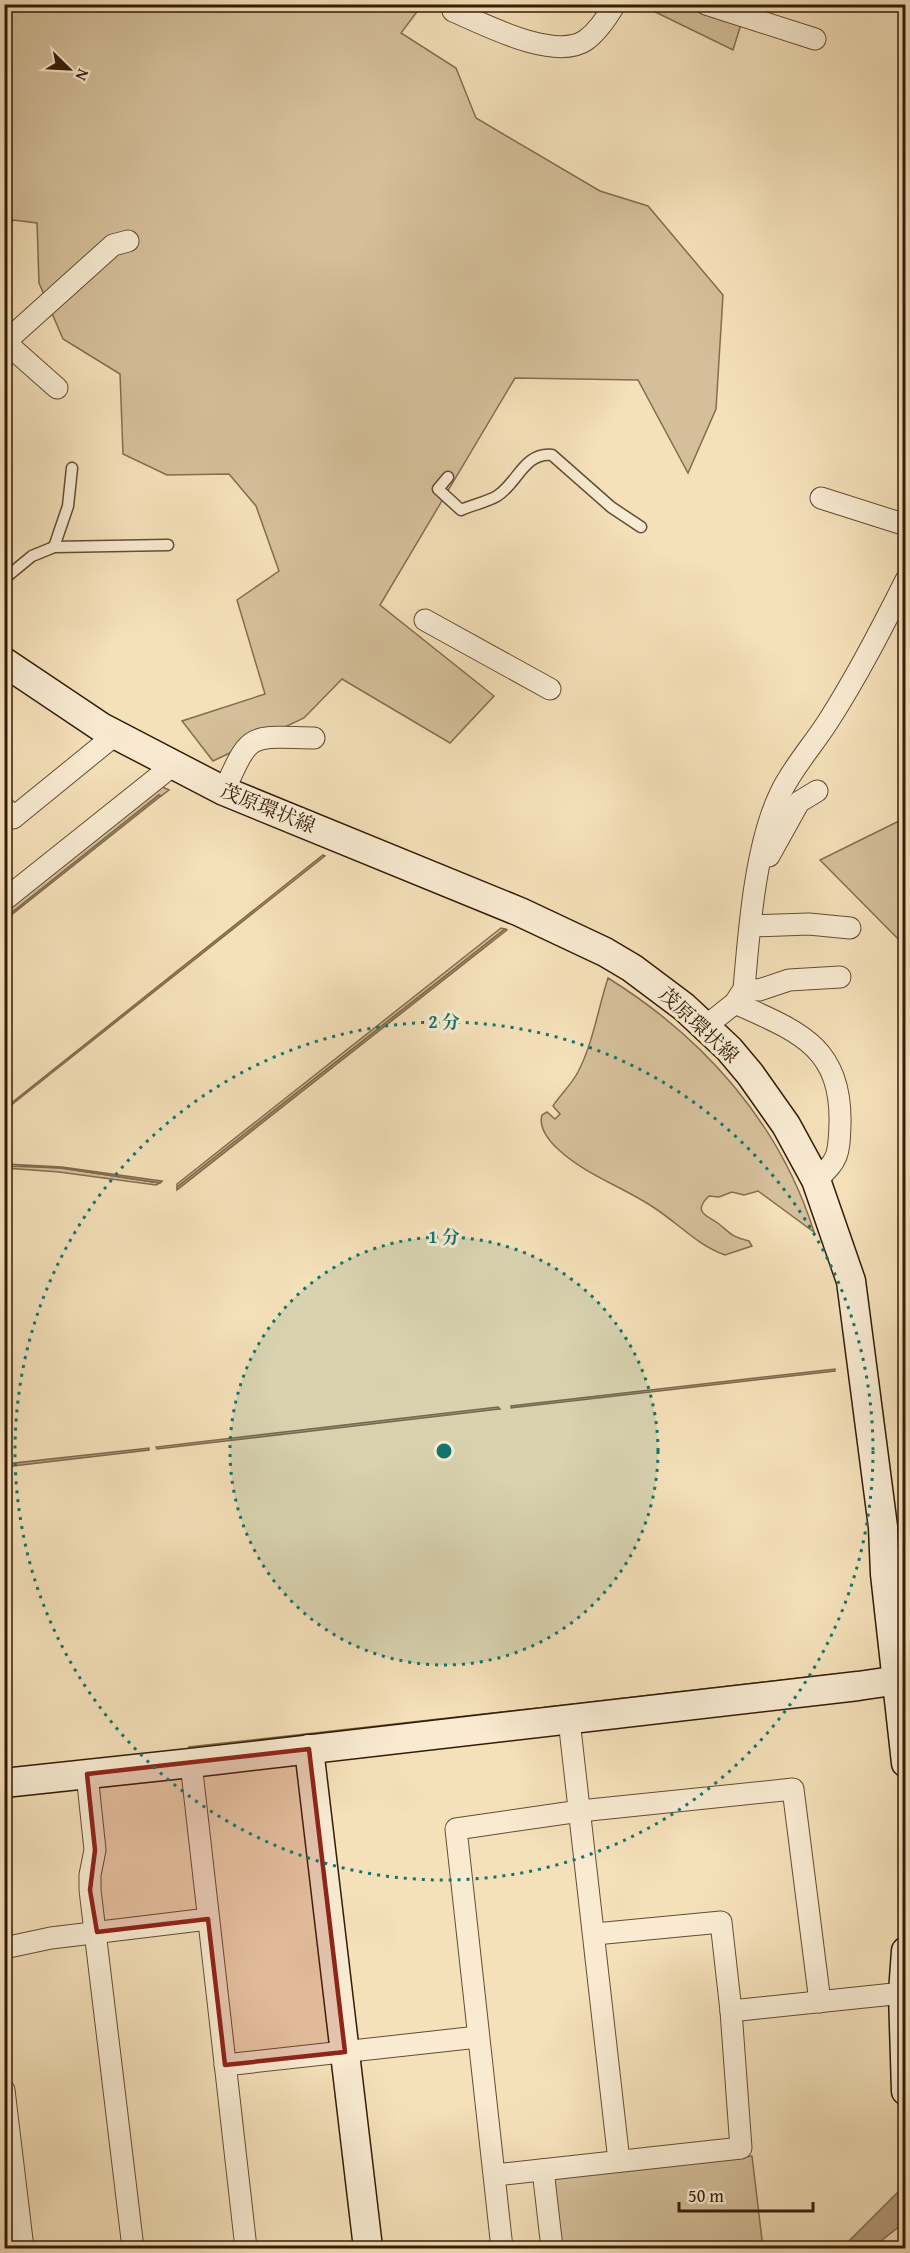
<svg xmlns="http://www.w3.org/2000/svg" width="910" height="2253" font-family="'Gentium Book Plus','Noto Serif JP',serif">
	<rect width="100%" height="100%" fill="#f4e0b9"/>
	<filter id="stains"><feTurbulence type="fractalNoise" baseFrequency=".00333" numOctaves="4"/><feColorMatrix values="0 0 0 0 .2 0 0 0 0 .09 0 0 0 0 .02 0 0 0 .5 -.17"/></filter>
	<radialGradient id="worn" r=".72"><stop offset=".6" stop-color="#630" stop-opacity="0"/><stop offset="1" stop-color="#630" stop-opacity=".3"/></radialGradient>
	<!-- green -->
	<g fill="#d4bf9a" stroke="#846d50" stroke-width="1.5">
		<polygon points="5,5 422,5 401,33 456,68 476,118 600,191 648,206 723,295 716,409 688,473 638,380 515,378 380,605 494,696 450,743 342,679 304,718 213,761 182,721 265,694 237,600 279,571 256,506 229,474 167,475 123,454 120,374 63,339 39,283 37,223 13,220 5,230"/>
		<polygon points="641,5 747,5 733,50"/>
		<polygon points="162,787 169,790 161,796 159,795 5,918 5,910"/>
		<polygon points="905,818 905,946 820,860"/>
		<polygon points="501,928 505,929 177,1187 177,1184"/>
		<path d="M 608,978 C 703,1037 780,1123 814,1232 L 758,1191 L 744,1195 L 732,1192 L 719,1197 L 709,1196 C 691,1213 709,1216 719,1224 C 731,1234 732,1237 749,1241 L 752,1246 L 725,1255 C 697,1245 678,1223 653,1207 C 623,1187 586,1175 559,1150 C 550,1142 538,1128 542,1115 L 547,1112 L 555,1119 L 560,1114 L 553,1106 C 561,1094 571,1085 578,1072 C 593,1043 598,1009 608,978 Z"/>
		<polygon points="5,1166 61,1168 160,1183 156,1185 59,1172 5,1168"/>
		<polygon points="752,2156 763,2248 559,2248 551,2179"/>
	</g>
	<!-- water -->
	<g fill="#b39d7c" stroke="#81694c" stroke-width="1.5">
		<polygon points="159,795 161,796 5,920 5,918"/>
		<polygon points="323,855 325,856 5,1110 5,1108"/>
		<polygon points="505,929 507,930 177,1190 177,1187"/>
		<polygon points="5,1164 62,1167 162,1181 160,1183 61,1168"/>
		<polygon points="835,1369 835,1371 511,1408 511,1406"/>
		<polygon points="498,1407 500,1409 157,1449 156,1447"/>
		<polygon points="149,1448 149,1450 5,1467 5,1464"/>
		<polygon points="835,1674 835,1675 546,1709 545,1707"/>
		<polygon points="537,1708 537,1710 190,1750 189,1747"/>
		<polygon points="905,2185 905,2222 872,2248 842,2248"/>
	</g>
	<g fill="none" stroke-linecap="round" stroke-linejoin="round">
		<defs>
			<g id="lane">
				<path d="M 448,477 L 438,489 L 461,510 C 472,505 487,502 497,496 C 517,484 524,452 552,455 L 611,507 L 641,527"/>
				<polyline points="54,547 68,506 72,468"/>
				<polyline points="4,579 32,556 54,547 168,545"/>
			</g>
			<g id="street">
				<polyline points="706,4 815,39"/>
				<path d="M 453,11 C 484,24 555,62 586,40 C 597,32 608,16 615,4"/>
				<polyline points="4,340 13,335 113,245 128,241"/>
				<polyline points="4,341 57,388"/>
				<polyline points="821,498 906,525"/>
				<polyline points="425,620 550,689"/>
				<path d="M 224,791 C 251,730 249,737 314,738"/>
				<polyline points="4,807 13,818 115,735"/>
				<polyline points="769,856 799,802 817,791"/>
				<polyline points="4,900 172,766"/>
				<polyline points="751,926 809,924 850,928"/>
				<polyline points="744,989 759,990 789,980 840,977"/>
				<path d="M 735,1003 C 797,1031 842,1046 840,1124 C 839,1153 839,1161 816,1180"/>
				<path d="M 706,1026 L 735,1003 L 744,989 C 749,931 755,845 781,792 C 793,767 814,744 829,720 C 858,675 882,628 906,580"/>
				<polyline points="569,1720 619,2161"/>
				<polyline points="191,1763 246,2248"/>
				<polyline points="87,1774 95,1850 90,1875 90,1890 133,2248"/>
				<polyline points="4,1948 51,1938 208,1919"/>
				<polyline points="731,2011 903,1993"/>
				<polyline points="225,2065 478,2037"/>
				<polyline points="4,2090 23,2248"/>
				<polyline points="543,2170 552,2248"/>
				<polyline points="495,2175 741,2148 731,2011 721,1922 595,1934"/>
				<polyline points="502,2248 456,1829 580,1811 793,1789 820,2002"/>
			</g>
			<g id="secondary">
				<polyline points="4,662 101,727 224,791 520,912 605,952 632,968 684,1007 729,1049 750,1074 786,1125 816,1180 851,1281 883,1527 885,1574 906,1763"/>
				<polyline points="309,1749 368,2248"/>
				<polyline points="4,1783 191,1763 858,1686 906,1679"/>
				<polyline points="906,1951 903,1993 906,2091"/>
			</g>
		</defs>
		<!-- lane casing -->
		<use href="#lane" stroke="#654c32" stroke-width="13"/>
		<!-- street casing -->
		<use href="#street" stroke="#654c32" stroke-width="23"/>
		<!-- secondary casing -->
		<use href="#secondary" stroke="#351b05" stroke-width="31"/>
		<!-- lane -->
		<use href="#lane" stroke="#f8ebd2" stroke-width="10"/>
		<!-- street -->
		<use href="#street" stroke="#f8ebd2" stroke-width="21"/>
		<!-- secondary -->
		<use href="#secondary" stroke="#f8ebd2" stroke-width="28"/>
	</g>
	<!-- marked area -->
	<path fill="#8f2418" fill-opacity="0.2" stroke="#8f2418" stroke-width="4.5" stroke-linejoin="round" d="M 309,1749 L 345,2052 L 225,2065 L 208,1919 L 97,1932 L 90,1890 L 95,1850 L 87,1774 Z"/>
	<!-- distance rings -->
	<circle cx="444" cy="1451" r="214" fill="#0f766e" fill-opacity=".12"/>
	<g fill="none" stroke="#0f766e" stroke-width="3" stroke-dasharray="3 6">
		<circle cx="444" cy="1451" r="214"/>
		<circle cx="444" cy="1451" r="429"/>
	</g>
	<g text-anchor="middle" stroke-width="6" stroke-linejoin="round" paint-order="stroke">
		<!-- street labels -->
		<g font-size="20" fill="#351b05" stroke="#f8ebd2">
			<text transform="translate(268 808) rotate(22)" y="7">茂原環状線</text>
			<text transform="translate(699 1025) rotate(43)" y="7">茂原環状線</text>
		</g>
	</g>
	<circle cx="444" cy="1451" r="9" fill="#0f766e" stroke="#f8ebd2" stroke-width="3"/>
	<g font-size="18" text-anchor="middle" font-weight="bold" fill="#0f766e" stroke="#f8ebd2" stroke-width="6" stroke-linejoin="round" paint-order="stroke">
		<text x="444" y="1028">2 分</text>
		<text x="444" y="1243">1 分</text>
	</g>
	<!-- margin -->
	<rect width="910" height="2253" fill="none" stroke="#f4e0b9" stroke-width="24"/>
	<rect x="6" y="6" width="898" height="2241" fill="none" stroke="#351b05" stroke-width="3"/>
	<rect x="12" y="12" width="886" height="2229" fill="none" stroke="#351b05" stroke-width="1.5"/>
	<!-- north arrow -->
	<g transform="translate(69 69) rotate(114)" stroke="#f8ebd2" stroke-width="4.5" paint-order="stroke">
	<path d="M0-4.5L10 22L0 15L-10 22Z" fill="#351b05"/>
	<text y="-9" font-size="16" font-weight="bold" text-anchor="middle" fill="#351b05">N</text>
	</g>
	<!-- scale -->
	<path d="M679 2202v9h134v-9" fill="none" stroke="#351b05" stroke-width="3"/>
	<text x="688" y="2202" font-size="18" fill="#351b05" stroke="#f8ebd2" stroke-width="4.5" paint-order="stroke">50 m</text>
	<rect width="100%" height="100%" filter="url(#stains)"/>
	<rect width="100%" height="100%" fill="url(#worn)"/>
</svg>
